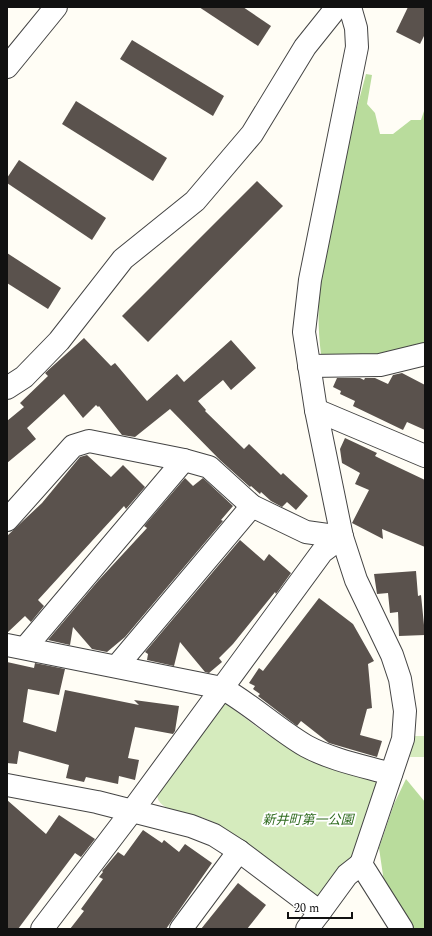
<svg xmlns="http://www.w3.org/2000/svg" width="432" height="936" font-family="Spectral,'Noto Sans JP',serif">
	<rect width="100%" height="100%" fill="#fffdf5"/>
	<!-- green -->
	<g fill="#d5ebbd">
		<path d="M 224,702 L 265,733 L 314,761 L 378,779 L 357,857 L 313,900 C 280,871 248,839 209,820 C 194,812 154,814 157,791 Z"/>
		<polygon points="412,736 425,736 425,757 410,757"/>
	</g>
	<!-- forest -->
	<g fill="#b9dc9c">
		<path d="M 366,74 L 372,75 L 367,104 L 375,113 L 380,134 L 393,134 L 411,120 L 421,120 L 425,108 L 425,349 L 379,362 L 321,354 C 309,263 343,162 366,74 Z"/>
		<polygon points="406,779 425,802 425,929 411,929 404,911 384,882 379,848 394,804"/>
	</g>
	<!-- building -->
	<g fill="#5a524d">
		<polygon points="199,7 243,7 271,26 258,46"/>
		<polygon points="408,7 425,7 425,34 420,44 396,32"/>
		<polygon points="132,40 224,96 213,116 120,59"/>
		<polygon points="76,101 167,158 153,181 62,124"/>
		<polygon points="19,160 106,218 92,240 7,183 7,178"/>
		<polygon points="257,181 283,206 148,342 122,316"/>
		<polygon points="7,253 61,288 48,309 7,283"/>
		<polygon points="84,338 111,366 115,363 147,401 177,374 184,382 231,340 256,368 231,390 223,380 198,401 206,410 205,411 244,449 249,444 281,475 283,473 308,496 296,510 287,502 282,507 271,501 261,492 260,494 251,486 250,487 220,460 170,409 135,437 122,435 99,406 98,407 96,405 83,418 64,394 27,428 36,439 7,463 7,421 24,407 20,403 48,376 45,373"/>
		<polygon points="402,373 425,385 425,430 407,422 403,430 353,406 355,401 340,394 341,391 333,387 337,378 360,378 364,380 365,378 375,378 388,384 393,375"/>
		<polygon points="345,438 377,453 375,456 387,462 425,480 425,547 382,529 383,539 352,523 369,490 355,484 360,473 342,463 340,449"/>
		<polygon points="87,455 111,477 123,465 145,487 126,509 124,506 38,600 44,606 31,622 25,616 7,633 7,536 42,503 80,457"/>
		<polygon points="185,478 193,486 203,478 233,506 221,520 223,521 125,637 107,652 92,649 73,627 70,645 48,640 98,581 147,528 144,526"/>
		<polygon points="240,540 264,561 269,554 291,573 276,594 275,592 233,644 219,658 222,662 209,673 205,672 180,642 174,666 147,660 148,654 145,652"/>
		<polygon points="416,571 418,596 421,595 425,635 399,636 398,612 390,613 388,593 377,594 374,574"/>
		<polygon points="319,598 353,624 374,661 368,664 372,708 367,709 360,735 382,741 377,757 329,743 301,721 297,726 258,696 260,694 253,689 255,686 249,683 259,668 263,671"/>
		<polygon points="7,662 34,668 35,663 65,669 59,695 28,689 23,722 56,732 65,690 139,705 134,700 179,706 175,731 173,734 135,727 128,758 139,760 135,780 119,776 118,784 86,777 84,782 66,778 69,765 19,751 17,764 7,763"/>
		<polygon points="7,800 46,834 59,815 95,839 81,857 75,853 18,929 7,929"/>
		<polygon points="143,830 162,843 164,840 179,852 185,844 212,863 166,929 70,929 84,911 81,909 103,879 99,877 103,872 102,871 118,852 124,856"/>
		<polygon points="238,883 266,905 247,929 201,929"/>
	</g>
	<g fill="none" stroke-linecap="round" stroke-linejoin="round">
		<defs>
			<g id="minor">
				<polyline points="350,7 356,28 357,47 310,280 304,332 316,410 342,537 356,580 392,655 400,679 405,711 403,739 361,864 402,929"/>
				<polyline points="7,67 56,7"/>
				<polyline points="309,366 380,365 425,354"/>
				<polyline points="7,388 24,377 59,341 123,259 195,201 252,134 305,47 337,7"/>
				<polyline points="316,410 425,456"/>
				<polyline points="7,520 73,446 89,441 184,460 209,467 252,506 306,532 342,537"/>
				<path d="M 7,645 L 222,688 C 252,705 277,729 306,746 C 332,760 363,766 391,774"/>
				<polyline points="25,648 184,460"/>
				<polyline points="117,666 252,506"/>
				<polyline points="7,785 97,802 191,826 214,835 239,851 320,912 347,875 361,864"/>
				<polyline points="42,929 132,811 322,552 342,537"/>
				<polyline points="181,929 239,851"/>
				<polyline points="307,929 320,912"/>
			</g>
		</defs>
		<!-- minor casing -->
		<use href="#minor" stroke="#444" stroke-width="24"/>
		<!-- minor -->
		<use href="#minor" stroke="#fff" stroke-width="22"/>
	</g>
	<g text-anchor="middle" stroke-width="4" stroke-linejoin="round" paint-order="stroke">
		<!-- park labels -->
		<g font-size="13" font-style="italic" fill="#2f6b1f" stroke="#fff">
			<text x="308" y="824">新井町第一公園</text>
		</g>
	</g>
	<!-- border -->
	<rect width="432" height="936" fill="none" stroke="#111111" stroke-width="16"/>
	<!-- scale -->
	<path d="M288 912v6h64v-6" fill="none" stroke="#111111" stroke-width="2"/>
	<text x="294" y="912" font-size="12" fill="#111111" stroke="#ffffff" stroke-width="3" paint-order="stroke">20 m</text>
</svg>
